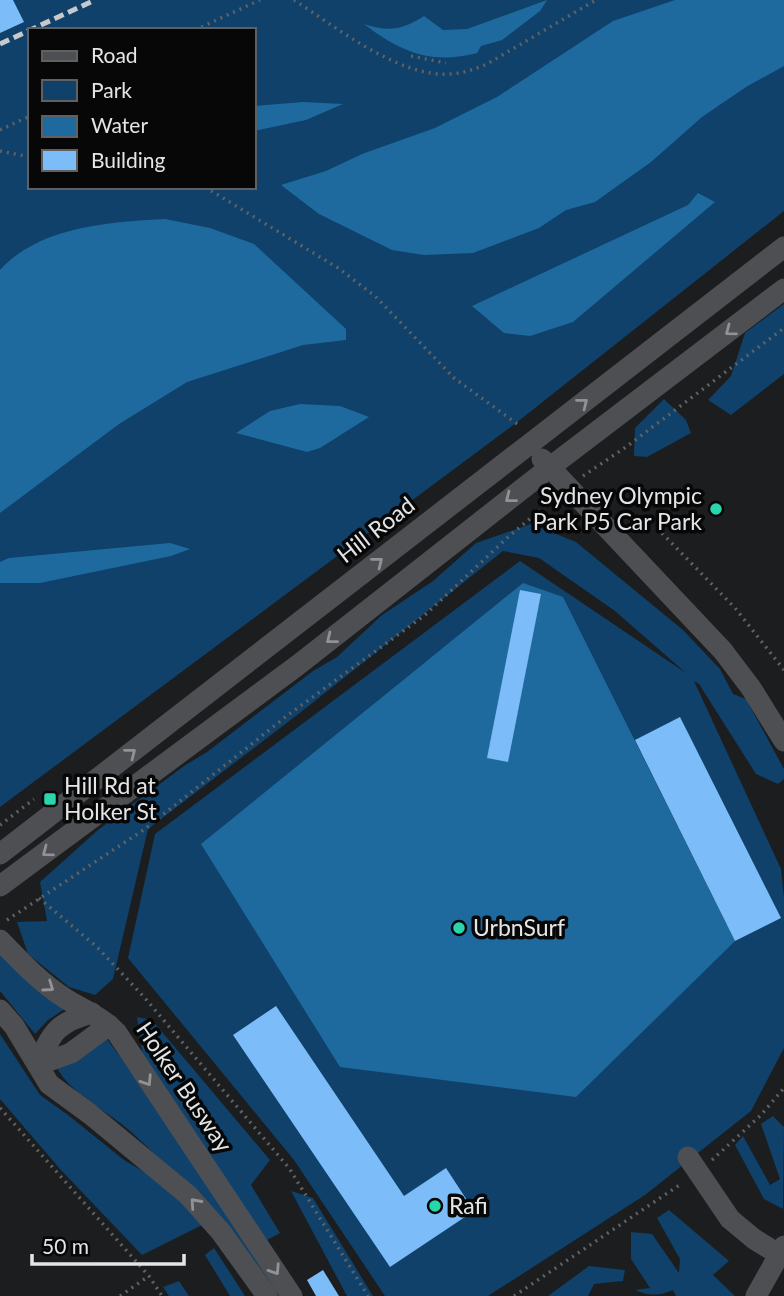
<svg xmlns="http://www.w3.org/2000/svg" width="784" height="1296" font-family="Lato,sans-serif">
	<rect width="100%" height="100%" fill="#1b1d1f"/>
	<!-- green -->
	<g fill="#0f416a" fill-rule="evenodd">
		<path d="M 0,0 L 784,0 L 784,211 L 516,423 L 0,807 ZM 30,30 L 254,30 L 254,187 L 30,187 Z"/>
		<polygon points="784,304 784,374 731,415 708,400 731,376 745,333"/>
		<polygon points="664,399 686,420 691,433 647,457 634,456 635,428"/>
		<polygon points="531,524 576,542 683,630 720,669 733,694 746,699 784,769 784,779 778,784 756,774 699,684 694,681 781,869 784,898 784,1048 751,1111 645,1195 488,1296 385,1296 294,1160 128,958 155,834 520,561 686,673 615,611 539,558 503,551 301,712 148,829 113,979 95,995 69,987 28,954 17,922 47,921 40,882 98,830 184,766 207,752 313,671 337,657 382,615 433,581 476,543"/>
		<polygon points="0,951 66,1008 48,1020 35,1034 0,991"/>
		<polygon points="137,1017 152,1020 270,1160 251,1185 280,1233 267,1240 143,1058"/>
		<polygon points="0,1034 40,1095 68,1115 124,1160 148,1174 179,1195 204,1224 142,1255 60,1169 0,1099"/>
		<path d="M 107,1039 L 189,1151 L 283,1296 L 275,1296 C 229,1239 185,1179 129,1130 C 111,1114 65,1089 57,1067 Z"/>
		<polygon points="773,1116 784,1127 783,1209 764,1199 735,1145 743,1136 770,1185 780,1179 761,1124"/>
		<polygon points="291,1191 313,1198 373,1296 347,1296"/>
		<path d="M 669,1210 L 729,1261 L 713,1275 L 735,1296 L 676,1296 L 673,1290 C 659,1296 649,1296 635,1290 L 650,1288 L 631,1259 L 631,1232 L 652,1234 L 679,1273 L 680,1259 L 657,1218 Z"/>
		<polygon points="214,1248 245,1296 230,1296 205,1255"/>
		<polygon points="589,1266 625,1270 623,1281 594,1284 588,1296 548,1296"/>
		<polygon points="179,1281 189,1296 169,1296 163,1287"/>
	</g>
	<!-- water -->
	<g fill="#1e6a9e">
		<path d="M 547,0 L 540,11 L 502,40 L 481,46 L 477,53 C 432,65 400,52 364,24 C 388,32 403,30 424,16 L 443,30 L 467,29 Z"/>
		<polygon points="675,0 784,0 784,66 746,87 702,117 651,162 595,202 566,210 539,228 473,253 424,255 392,250 319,214 281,185 326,171 362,154 435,128 497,97 613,21"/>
		<polygon points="303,102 343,104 306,120 254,131 254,106"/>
		<polygon points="698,193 715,202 573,322 530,336 504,333 472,306 688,205"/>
		<path d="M 165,219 L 210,228 L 254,244 L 346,329 L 346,340 L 303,345 L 187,382 L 119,424 L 0,513 L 0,270 C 40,226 110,222 165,219 Z"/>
		<polygon points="300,404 340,406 369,417 320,448 307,452 236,433 270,411"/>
		<polygon points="170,543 190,549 171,556 40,583 0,583 0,562 9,558"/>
		<polygon points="523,583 563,597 735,941 576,1097 340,1067 201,844"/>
	</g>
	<!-- building -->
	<g fill="#7cbcf8">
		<polygon points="0,0 13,0 24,22 0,33"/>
		<polygon points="520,590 541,594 508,762 487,758"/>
		<polygon points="680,717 781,918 735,941 635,740"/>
		<polygon points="276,1006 404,1196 446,1168 474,1211 390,1267 233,1035"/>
		<polygon points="323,1270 339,1296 316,1296 307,1280"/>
	</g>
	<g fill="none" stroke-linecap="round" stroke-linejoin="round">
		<!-- path -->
		<g stroke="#606263" stroke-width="3.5" stroke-dasharray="2 5" stroke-linecap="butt">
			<path d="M 294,0 C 336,27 399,78 451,74 C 464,73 475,69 487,64 L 596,0"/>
			<polyline points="195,30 260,0"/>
			<polyline points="411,56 446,63"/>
			<polyline points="0,130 30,116"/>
			<polyline points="0,151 30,157"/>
			<polyline points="205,187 338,268 375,296 454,378 520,426"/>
			<polyline points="583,476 626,447 784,328"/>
			<polyline points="657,528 735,608 784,670"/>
			<polyline points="0,825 34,799"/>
			<polyline points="39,898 97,947 144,997 289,1168 368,1296"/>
			<polyline points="7,920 145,829 288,715 425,615 507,538 552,500"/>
			<polyline points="0,1108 149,1276 162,1296"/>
			<polyline points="712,1160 761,1115 784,1088"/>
			<polyline points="120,1296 149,1276"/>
			<polyline points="514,1296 681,1184"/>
		</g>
		<!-- minor -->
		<g stroke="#4d4f52" stroke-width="21">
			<polyline points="542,459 723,651 751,688 784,741"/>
			<polyline points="0,854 784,247"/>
			<polyline points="0,886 298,665 549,468 784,289"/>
			<path d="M 0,940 C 21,962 41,983 66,999 C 84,1010 102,1017 117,1033 L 292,1296"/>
			<polyline points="0,1010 14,1026 49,1084 90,1114 188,1195 221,1232 267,1296"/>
			<polyline points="38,1065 71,1053 109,1025"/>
			<path d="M 38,1065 C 51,1033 57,1022 92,1013"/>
			<polyline points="688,1157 730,1219 754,1239 780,1255"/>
			<polyline points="756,1296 784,1246"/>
		</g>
		<!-- rail -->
		<polyline stroke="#c7c9ca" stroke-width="5" stroke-dasharray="10 5" stroke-linecap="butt" points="0,44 95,0"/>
	</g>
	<!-- one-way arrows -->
	<defs><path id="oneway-chevron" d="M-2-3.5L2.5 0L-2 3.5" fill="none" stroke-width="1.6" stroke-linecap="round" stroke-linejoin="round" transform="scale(1.75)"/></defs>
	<g stroke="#909295">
		<use href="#oneway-chevron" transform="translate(730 331) rotate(143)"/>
		<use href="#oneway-chevron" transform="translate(583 403) rotate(-38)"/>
		<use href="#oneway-chevron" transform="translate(510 498) rotate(142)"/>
		<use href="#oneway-chevron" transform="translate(378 562) rotate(-38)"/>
		<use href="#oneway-chevron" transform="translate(331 639) rotate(142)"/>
		<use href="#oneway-chevron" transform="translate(131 753) rotate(-38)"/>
		<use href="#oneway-chevron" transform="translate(47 852) rotate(143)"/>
		<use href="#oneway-chevron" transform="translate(49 987) rotate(35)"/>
		<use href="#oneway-chevron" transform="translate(147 1081) rotate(57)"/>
		<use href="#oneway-chevron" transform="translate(195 1203) rotate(-132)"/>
		<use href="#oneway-chevron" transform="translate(275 1270) rotate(57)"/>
	</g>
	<!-- markers -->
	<g fill="#29d5ad" stroke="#070708" stroke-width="2.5">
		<circle cx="716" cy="509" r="7"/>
		<rect x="43" y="792" width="14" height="14" rx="3.5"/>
		<circle cx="459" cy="928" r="7"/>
		<circle cx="435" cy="1206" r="7"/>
	</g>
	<g text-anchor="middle" stroke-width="7" stroke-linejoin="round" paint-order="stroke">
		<!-- poi labels -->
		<g font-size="23" fill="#e3e5e6" stroke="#070708" text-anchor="start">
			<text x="702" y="504" text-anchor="end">Sydney Olympic<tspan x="702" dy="26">Park P5 Car Park</tspan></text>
			<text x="64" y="794">Hill Rd at<tspan x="64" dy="26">Holker St</tspan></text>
			<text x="473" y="936">UrbnSurf</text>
			<text x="449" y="1214">Rafi</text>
		</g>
		<!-- street labels -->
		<g font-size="23" fill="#e3e5e6" stroke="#070708">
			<text transform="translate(376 530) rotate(-38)" y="8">Hill Road</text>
			<text transform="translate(184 1087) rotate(56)" y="8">Holker Busway</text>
		</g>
	</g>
	<!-- legend -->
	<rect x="28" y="28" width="228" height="161" fill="#070708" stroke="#5f6061" stroke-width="2"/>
	<rect x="42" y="51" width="35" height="10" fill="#4d4f52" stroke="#5f6061" stroke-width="2"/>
	<text x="91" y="63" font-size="21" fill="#e3e5e6">Road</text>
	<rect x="42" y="80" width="35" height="21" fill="#0f416a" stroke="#5f6061" stroke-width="2"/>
	<text x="91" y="98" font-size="21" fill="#e3e5e6">Park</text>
	<rect x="42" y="116" width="35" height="21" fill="#1e6a9e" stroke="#5f6061" stroke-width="2"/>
	<text x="91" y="133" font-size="21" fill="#e3e5e6">Water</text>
	<rect x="42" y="150" width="35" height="21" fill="#7cbcf8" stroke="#5f6061" stroke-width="2"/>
	<text x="91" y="168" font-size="21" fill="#e3e5e6">Building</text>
	<!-- scale -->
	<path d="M32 1254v10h152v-10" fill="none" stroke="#e3e5e6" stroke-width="3.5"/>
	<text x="42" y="1254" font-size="21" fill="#e3e5e6" stroke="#070708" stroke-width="5" paint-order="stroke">50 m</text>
</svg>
